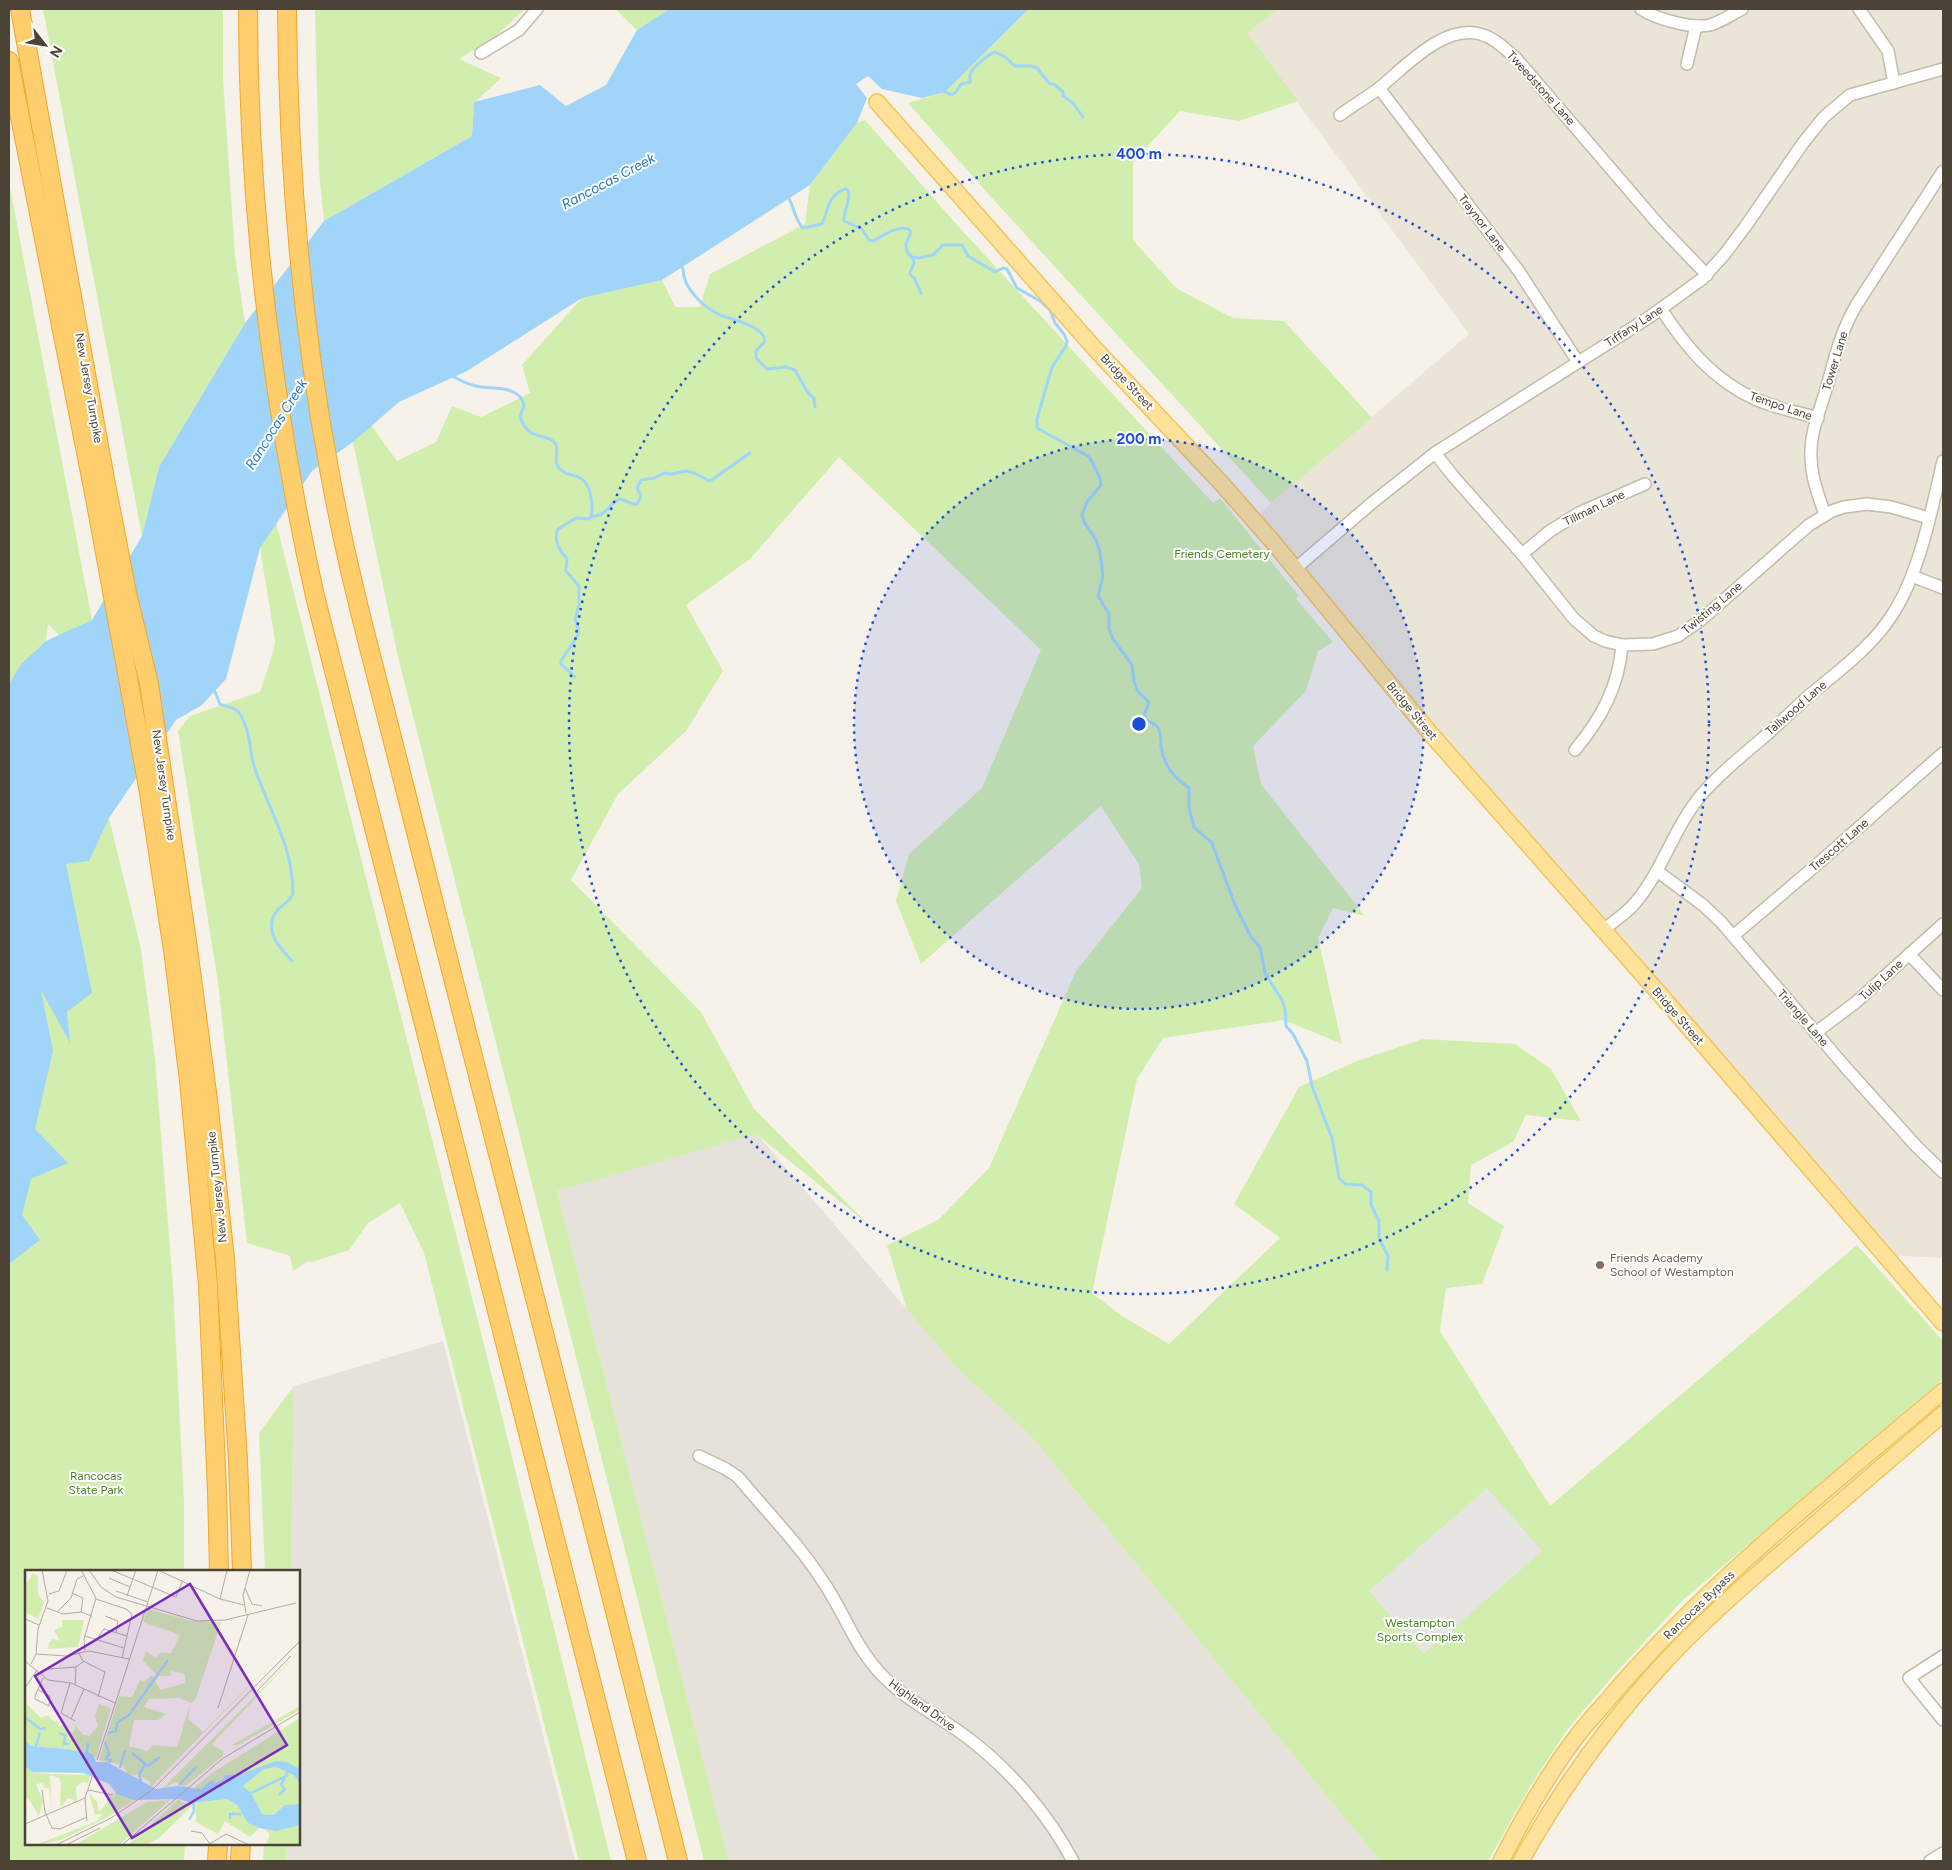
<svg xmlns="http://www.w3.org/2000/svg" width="1952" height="1870" font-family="Figtree,sans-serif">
	<rect width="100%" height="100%" fill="#f6f2e9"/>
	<!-- residential -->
	<polygon fill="#ebe5d7" points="1278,9 1943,9 1943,1258 1884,1255 1254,520 1271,503 1469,334 1246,33"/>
	<!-- industrial -->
	<g fill="#e6e1db">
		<polygon points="756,1133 959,1370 1031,1436 1380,1861 729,1861 557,1191"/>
		<polygon points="443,1341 575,1861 286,1861 287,1844 299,1844 299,1571 291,1571 294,1386"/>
	</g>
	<!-- green -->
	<g fill="#d2eeae">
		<polygon points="43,9 223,9 223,79 235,256 245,323 159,467 142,536"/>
		<polygon points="315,9 525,9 495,37 459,59 501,78 474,103 472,136 324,221 319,171"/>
		<polygon points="615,9 669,9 637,30"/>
		<polygon points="1029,9 1278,9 1247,33 1298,101 1239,121 1180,111 1133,162 1133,240 1176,288 1233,318 1284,321 1372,418 1271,503 991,197 908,103 945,92"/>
		<polygon points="865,120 958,226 1213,503 1220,498 1299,596 1296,599 1333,642 1318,651 1306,691 1253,746 1261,784 1365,916 1333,908 1318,938 1342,1044 1284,1020 1163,1038 1137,1079 1092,1293 1122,1316 1169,1344 1280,1238 1234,1204 1299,1087 1357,1061 1423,1039 1515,1044 1551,1069 1581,1121 1526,1115 1513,1142 1471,1165 1468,1203 1504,1226 1482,1284 1446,1288 1440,1331 1550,1506 1857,1245 1943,1341 1943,1379 1683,1600 1612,1677 1567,1730 1531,1785 1488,1861 1380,1861 1031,1436 959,1370 907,1310 887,1245 938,1220 989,1168 1076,971 1142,888 1139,864 1101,806 921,964 896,901 909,854 982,788 1041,650 839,457 750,559 686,605 723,671 686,731 618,794 571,880 701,1012 754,1109 869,1225 756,1134 557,1191 729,1861 704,1861 398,657 353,442 371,425 397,461 436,442 452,406 481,417 530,393 522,365 582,298 662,280 675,307 700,307 710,274 805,224 810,185 857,123"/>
		<polygon points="9,182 92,620 60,636 48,624 46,641 21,664 9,684"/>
		<polygon points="276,522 502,1416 611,1861 579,1861 424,1253 400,1203 368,1223 349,1250 312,1262 308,1261 293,1271 290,1256 247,1243 218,983 178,731 190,716 260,692 274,649 275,640 260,548"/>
		<polygon points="9,763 108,820 109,818 141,949 155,1059 173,1286 184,1502 184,1571 26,1571 26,1844 185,1844 184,1861 9,1861"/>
		<polygon points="294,1386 291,1571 265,1571 259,1433"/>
		<polygon points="264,1844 287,1844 286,1861 263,1861"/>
	</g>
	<!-- parking -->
	<polygon fill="#e7e5e1" points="1487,1488 1542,1551 1424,1654 1369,1591"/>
	<!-- water -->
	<polygon fill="#a0d5f9" points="669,9 1029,9 945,92 922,98 882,89 868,76 856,84 867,98 857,123 810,185 662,280 582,298 467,371 399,402 353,442 312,471 260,548 226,679 202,705 176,720 109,818 89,861 66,864 92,993 67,1012 70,1043 41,990 53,1051 35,1129 68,1163 31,1179 22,1215 40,1240 9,1264 9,684 21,664 46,641 92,620 142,536 159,467 245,323 324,221 472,136 474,102 540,85 566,106 606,85 637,30"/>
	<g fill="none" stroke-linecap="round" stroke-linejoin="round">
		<!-- stream -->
		<g stroke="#a0d5f9" stroke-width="3">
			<path d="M 942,91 L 952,95 L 956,92 L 961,84 L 970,82 C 971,80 969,77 970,75 C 971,68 989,54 995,52 L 1005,57 L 1015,66 L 1032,66 L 1037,68 L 1049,83 L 1055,85 L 1063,92 L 1063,96 L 1073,103 L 1083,117"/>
			<path d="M 788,197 C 794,206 795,221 803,228 L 822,224 C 828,210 828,195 845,189 L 848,190 C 852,200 843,210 844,221 L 862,229 L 869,240 L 873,241 C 883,236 898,224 910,230 C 912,236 907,238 906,245 C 905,254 913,255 914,262 C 914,266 910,270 910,274 L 915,279 L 921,293"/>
			<path d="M 912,257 L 918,258 L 933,255 L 943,245 L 962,245 L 968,256 L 995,272 L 1003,268 L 1007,269 L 1017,288 L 1040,301 L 1050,310 L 1055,323 L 1064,334 L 1067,341 L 1066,346 L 1052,367 L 1037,419 L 1037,428 L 1088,456 L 1091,460 L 1099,476 L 1101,485 L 1087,502 L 1082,515 L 1084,522 L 1096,540 L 1100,552 L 1103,576 L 1098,596 L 1109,614 L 1109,629 L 1113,639 L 1132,665 L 1134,681 L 1138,692 L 1149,702 L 1145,713 L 1145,719 C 1149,722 1155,723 1158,728 C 1161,733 1161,741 1161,747 C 1164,766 1174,777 1189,788 L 1189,808 L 1194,827 L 1212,843 L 1235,905 L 1251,937 L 1260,947 L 1265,973 L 1282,1000 L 1285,1009 L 1286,1026 L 1293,1034 L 1307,1061 L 1312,1086 L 1332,1138 L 1339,1178 L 1345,1184 L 1362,1185 L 1371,1192 L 1371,1205 L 1379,1221 L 1379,1238 L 1388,1256 L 1387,1270"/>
			<path d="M 680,266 L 683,269 C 683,288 703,307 720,315 C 732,320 763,325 765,341 L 756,351 L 756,358 L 767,369 L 786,367 L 795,370 L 808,393 L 814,398 L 815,407"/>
			<path d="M 451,375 C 459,380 467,384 476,386 C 492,390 519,384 524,405 L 520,417 C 529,443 547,432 555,443 C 560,449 554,458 557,465 C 566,482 586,467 591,497 C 592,503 593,510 591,516"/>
			<path d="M 575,677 L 561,664 L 561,661 L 578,635 L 578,628 L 575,619 L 579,605 L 579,586 L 566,571 L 567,559 C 560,551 553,539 558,529 L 576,518 L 588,519 C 593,515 598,517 603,513 C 610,508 612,502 620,499 L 634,504 L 637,504 L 641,496 L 637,488 L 641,480 L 655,478 L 664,473 L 672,474 L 686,471 L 694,473 L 710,481 L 750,453"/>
			<path d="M 213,687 L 220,704 C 227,708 235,706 240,714 C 251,731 249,752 255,769 C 270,812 293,846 293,894 C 289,903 281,905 276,912 C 263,930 280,948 292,961"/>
		</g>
		<defs>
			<g id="minor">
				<path d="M 1641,9 C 1656,19 1692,29 1710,25 C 1721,22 1732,14 1742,9"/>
				<polyline points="1859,9 1888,51 1894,83"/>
				<polyline points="481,53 519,30 537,9"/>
				<polyline points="1687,64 1696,26"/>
				<polyline points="1379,88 1518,270 1578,362"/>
				<path d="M 1340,115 C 1352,106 1366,98 1378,89 C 1404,68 1443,24 1480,34 C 1495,38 1503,48 1515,57 L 1659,225 L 1707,275"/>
				<path d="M 1661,309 C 1686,347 1713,380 1755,399 C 1775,408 1797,412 1818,418"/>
				<polyline points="1435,453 1453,476 1522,554 1574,619 1594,636 1605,641 1622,645 1653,644 1678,636 1701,620 1809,525 1832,511 1844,507 1867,504 1891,507 1929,518"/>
				<path d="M 1825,515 C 1818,494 1810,475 1811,452 C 1811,432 1819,412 1825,393 C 1834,362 1840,332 1857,304 L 1943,171"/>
				<polyline points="1522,554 1550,531 1579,513 1645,484"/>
				<polyline points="1296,568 1373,502 1435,453 1648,318 1702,279 1724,255 1745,227 1803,143 1824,117 1850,95 1943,69"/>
				<polyline points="1912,576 1943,588"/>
				<path d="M 1575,750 C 1601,719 1619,686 1622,645"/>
				<polyline points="1657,871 1703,905 1721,922 1847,1069 1917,1147 1943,1172"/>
				<path d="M 1603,930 C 1614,921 1626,914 1635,903 C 1663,870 1674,827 1702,794 C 1720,773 1743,755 1764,737 C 1780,723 1795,708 1811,694 C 1841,669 1874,645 1894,612 C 1920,571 1932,508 1943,461"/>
				<polyline points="1733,936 1821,861 1943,753"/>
				<polyline points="1909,954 1943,990"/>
				<polyline points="1815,1033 1855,1003 1943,924"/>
				<path d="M 699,1456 L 726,1469 L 738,1477 C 766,1511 798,1543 822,1580 C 843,1610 854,1645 880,1673 C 905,1700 939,1716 968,1738 C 1010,1770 1048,1814 1073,1861"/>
				<polyline points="1943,1656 1909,1678 1943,1720"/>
				<polyline points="1930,1861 1943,1853"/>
			</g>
			<g id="major">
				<polyline points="877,102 1096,350 1222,484 1273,542 1430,733 1665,1000 1943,1323"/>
				<path d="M 1501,1861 C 1524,1816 1549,1772 1580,1732 C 1592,1717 1605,1704 1617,1689 C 1714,1578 1831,1486 1943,1391"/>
				<path d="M 1521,1861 C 1559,1792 1606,1727 1659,1668 C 1709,1613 1767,1566 1823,1517 C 1863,1483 1903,1448 1943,1414"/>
			</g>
			<g id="highway">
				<polyline points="20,9 105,479 127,593 149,684 187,941 208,1100 225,1259 238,1460 242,1571"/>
				<path d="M 248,9 C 248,206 272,403 315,596 L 637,1861"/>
				<path d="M 287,9 C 288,164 301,321 330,474 C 344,552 364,629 384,706 C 407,795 429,885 452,974 C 528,1270 604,1565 678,1861"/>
				<polyline points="9,61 95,498 149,793 174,957 189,1081 208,1285 217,1490 219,1571"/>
				<polyline points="217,1861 218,1844"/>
				<polyline points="240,1861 241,1844"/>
			</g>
		</defs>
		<!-- minor casing -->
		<use href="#minor" stroke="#c3bbab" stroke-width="14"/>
		<!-- major casing -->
		<use href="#major" stroke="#f1c45d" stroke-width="18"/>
		<!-- highway casing -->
		<use href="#highway" stroke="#efa62b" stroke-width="20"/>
		<!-- minor -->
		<use href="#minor" stroke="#fff" stroke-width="11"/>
		<!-- major -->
		<use href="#major" stroke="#ffe29a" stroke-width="15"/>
		<!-- highway -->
		<use href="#highway" stroke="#ffce6c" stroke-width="18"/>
	</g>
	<!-- distance rings -->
	<circle cx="1139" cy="724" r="285" fill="#1d4ed8" fill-opacity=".12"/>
	<g fill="none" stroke="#1d4ed8" stroke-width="2.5" stroke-dasharray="2.5 5">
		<circle cx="1139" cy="724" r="285"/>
		<circle cx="1139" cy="724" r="570"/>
	</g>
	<!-- markers -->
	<circle fill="#8d6e63" stroke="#fff" stroke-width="2" cx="1600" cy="1265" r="5"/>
	<g text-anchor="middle" stroke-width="4" stroke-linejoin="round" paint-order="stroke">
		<!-- street labels -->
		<g font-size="12" fill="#4b4336" stroke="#fff">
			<text transform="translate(1541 88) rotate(48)" y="4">Tweedstone Lane</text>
			<text transform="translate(1482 223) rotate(52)" y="4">Traynor Lane</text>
			<text transform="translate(1634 326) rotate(-33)" y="4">Tiffany Lane</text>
			<text transform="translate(1835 361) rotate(-73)" y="4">Tower Lane</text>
			<text transform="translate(1127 382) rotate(47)" y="4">Bridge Street</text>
			<text transform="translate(89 388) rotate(80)" y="4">New Jersey Turnpike</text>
			<text transform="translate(1781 406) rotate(19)" y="4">Tempo Lane</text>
			<text transform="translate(1594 508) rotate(-26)" y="4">Tillman Lane</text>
			<text transform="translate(1712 608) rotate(-40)" y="4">Twisting Lane</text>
			<text transform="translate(1796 708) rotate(-41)" y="4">Tallwood Lane</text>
			<text transform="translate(1412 711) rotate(50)" y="4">Bridge Street</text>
			<text transform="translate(164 785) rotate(82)" y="4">New Jersey Turnpike</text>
			<text transform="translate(1839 845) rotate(-41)" y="4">Trescott Lane</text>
			<text transform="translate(1881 980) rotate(-42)" y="4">Tulip Lane</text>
			<text transform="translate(1678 1016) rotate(49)" y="4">Bridge Street</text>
			<text transform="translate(1803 1018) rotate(49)" y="4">Triangle Lane</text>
			<text transform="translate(217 1187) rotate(-96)" y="4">New Jersey Turnpike</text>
			<text transform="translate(1699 1605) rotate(-44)" y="4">Rancocas Bypass</text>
			<text transform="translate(922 1705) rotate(36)" y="4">Highland Drive</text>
		</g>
		<!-- park labels -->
		<g font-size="12" fill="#488522" stroke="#fff">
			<text x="1222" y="558">Friends Cemetery</text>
			<text x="96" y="1480">Rancocas<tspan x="96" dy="14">State Park</tspan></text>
			<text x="1420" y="1627">Westampton<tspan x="1420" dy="14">Sports Complex</tspan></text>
		</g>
		<!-- education labels -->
		<g font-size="12" fill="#785e54" stroke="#fff" text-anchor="start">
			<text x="1610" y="1262">Friends Academy<tspan x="1610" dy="14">School of Westampton</tspan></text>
		</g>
		<!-- water labels -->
		<g font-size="14" font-style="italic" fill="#217abc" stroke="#fff">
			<text transform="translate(608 181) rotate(-28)" y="5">Rancocas Creek</text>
			<text transform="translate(276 424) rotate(-58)" y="5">Rancocas Creek</text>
		</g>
	</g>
	<!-- overview -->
	<g transform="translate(25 1570)">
		<rect width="275" height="275" fill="#f6f2e9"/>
		<path d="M 8,3 L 13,6 L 13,24 L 19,32 L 13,49 L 0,42 L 0,16 ZM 123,39 L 166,51 L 196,52 L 171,128 L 166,133 L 155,128 L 124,129 L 119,137 L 141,144 L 133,150 L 109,150 L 104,176 L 123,181 L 127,175 L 152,177 L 165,135 L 163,149 L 178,162 L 259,80 L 126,217 L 125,212 L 114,205 L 103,205 L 98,195 L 74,190 L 94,126 L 107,127 L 115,110 L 119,112 L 127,105 L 135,120 L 160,113 L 160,104 L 146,101 L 145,106 L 133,106 L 118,91 L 121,81 L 131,88 L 134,83 L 146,83 L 155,65 L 118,52 ZM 37,50 L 59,50 L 53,77 L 23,79 L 24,73 L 28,69 L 35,71 L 29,60 L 37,57 ZM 275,81 L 190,171 L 187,175 L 198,181 L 198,186 L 159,217 L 151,212 L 137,219 ZM 0,132 L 16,148 L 23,145 L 29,152 L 33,151 L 34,157 L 39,154 L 42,160 L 48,163 L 51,156 L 58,165 L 64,166 L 73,156 L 70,146 L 74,134 L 86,138 L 71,188 L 43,179 L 6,176 L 0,170 ZM 275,136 L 275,140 L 213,175 L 207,175 ZM 275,148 L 275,275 L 241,275 L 245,264 L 238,259 L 246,260 L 248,246 L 236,245 L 234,258 L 225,267 L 200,251 L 193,264 L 171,252 L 171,239 L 167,236 L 134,268 L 121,275 L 103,275 L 154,229 L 157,233 L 171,233 L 169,218 L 187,203 ZM 0,196 L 7,202 L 25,204 L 65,205 L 63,213 L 57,212 L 51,217 L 52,231 L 48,232 L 49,230 L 43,228 L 35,238 L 36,213 L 34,208 L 25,205 L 27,241 L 24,218 L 19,218 L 18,213 L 11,214 L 18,231 L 14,246 L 3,228 L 0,229 ZM 95,222 L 109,230 L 85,246 L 36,270 L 10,275 L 72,251 L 78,244 L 70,245 L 64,223 L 72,232 L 74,242 L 82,233 L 82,224 L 89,227 L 89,223 ZM 145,230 L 94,275 L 50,275 L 122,232 Z" fill="#d2eeae"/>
		<path d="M 0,170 L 6,176 L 43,179 L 68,185 L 71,192 L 82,192 L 131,219 L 152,216 L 176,219 L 185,211 L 190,210 L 189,214 L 199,209 L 200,205 L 213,205 L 251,191 L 262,192 L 275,199 L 275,214 L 269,205 L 251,197 L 239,199 L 218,216 L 226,223 L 237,244 L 241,245 L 249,245 L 260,235 L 275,234 L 275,255 L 251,261 L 234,258 L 223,253 L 212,235 L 202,229 L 166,233 L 154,229 L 109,230 L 92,224 L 84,214 L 58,203 L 7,202 L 0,196 Z" fill="#a0d5f9"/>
		<path fill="none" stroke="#a0d5f9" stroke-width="2.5" d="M 0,147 L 15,159 L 21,158M 34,163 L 40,165 L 39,174 L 44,174M 83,163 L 91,161 L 92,153 L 104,145 L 143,90M 80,172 L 84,184 L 81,189 L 86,190 L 84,193M 63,173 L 62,183 L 68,186M 10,179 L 15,163M 107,183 L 123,196 L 135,187M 95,198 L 100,180M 116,211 L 114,205 L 120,194M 154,215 L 172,196M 226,223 L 263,205M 254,225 L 260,219 L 256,215 L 263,201M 205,249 L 205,244 L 216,244M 164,250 L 169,241 L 168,231"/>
		<path fill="none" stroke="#b2aca1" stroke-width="1" d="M 56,0 L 71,28 L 59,69 L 60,81M 64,0 L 76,17 L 91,27 L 172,51 L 200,50 L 271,33M 86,0 L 151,27 L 157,12M 133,0 L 195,29 L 219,35M 84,8 L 105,17M 220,18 L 227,34 L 237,36M 91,21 L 123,32M 47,23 L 58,28 L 56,42M 24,24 L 34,21 L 42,0M 102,26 L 111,0M 71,29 L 101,39 L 107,44 L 97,88M 195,29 L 202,0M 122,35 L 133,0M 22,38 L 38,44 L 56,42 L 67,46M 32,42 L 46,28 L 52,9 L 58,6M 221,43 L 218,25 L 225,0M 80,46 L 93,51 L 91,63M 0,49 L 14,55M 60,66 L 99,78M 72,69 L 79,59 L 102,66M 54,83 L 58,91 L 80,102 L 73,127M 11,84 L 41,86 L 64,81 L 104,89M 0,91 L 23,110 L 46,113 L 90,133M 6,94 L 11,84 L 13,59 L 23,31 L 17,0M 16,103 L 24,99 L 51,97 L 59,91M 45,113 L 36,143 L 50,151M 50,115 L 51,97M 0,118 L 12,100M 13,120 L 25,126 L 24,136 L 10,129 L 10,126 L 17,110 L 20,107M 232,121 L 266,86M 193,138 L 223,45M 46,149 L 59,119M 72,190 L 122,35M 17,220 L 20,242 L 27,258 L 35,259 L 62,247M 63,220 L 88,225M 62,251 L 60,228 L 67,207M 0,254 L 60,228M 166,261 L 177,263 L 185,274M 31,275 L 86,248 L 127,220 L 275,71M 41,275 L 75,258M 97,275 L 197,189 L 275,142M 183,275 L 201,264 L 224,275"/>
		<path fill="#7b2cbf" fill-opacity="0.15" stroke="#7b2cbf" stroke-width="2.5" d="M 165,14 L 262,175 L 107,268 L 10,106 Z"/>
		<rect width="275" height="275" fill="none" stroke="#4b4336" stroke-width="2.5"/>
	</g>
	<circle cx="1139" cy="724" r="8" fill="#1d4ed8" stroke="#fff" stroke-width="2.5"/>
	<g font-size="15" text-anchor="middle" font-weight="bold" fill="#1d4ed8" stroke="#fff" stroke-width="4" stroke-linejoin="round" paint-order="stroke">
		<text x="1139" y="159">400 m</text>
		<text x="1139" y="444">200 m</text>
	</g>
	<!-- border -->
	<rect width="1952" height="1870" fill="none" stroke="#4b4336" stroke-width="20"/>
	<!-- north arrow -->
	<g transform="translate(45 45) rotate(121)" stroke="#ffffff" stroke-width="4" paint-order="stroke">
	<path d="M0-4L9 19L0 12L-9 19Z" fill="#4b4336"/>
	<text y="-8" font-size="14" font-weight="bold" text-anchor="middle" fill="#4b4336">N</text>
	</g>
</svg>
